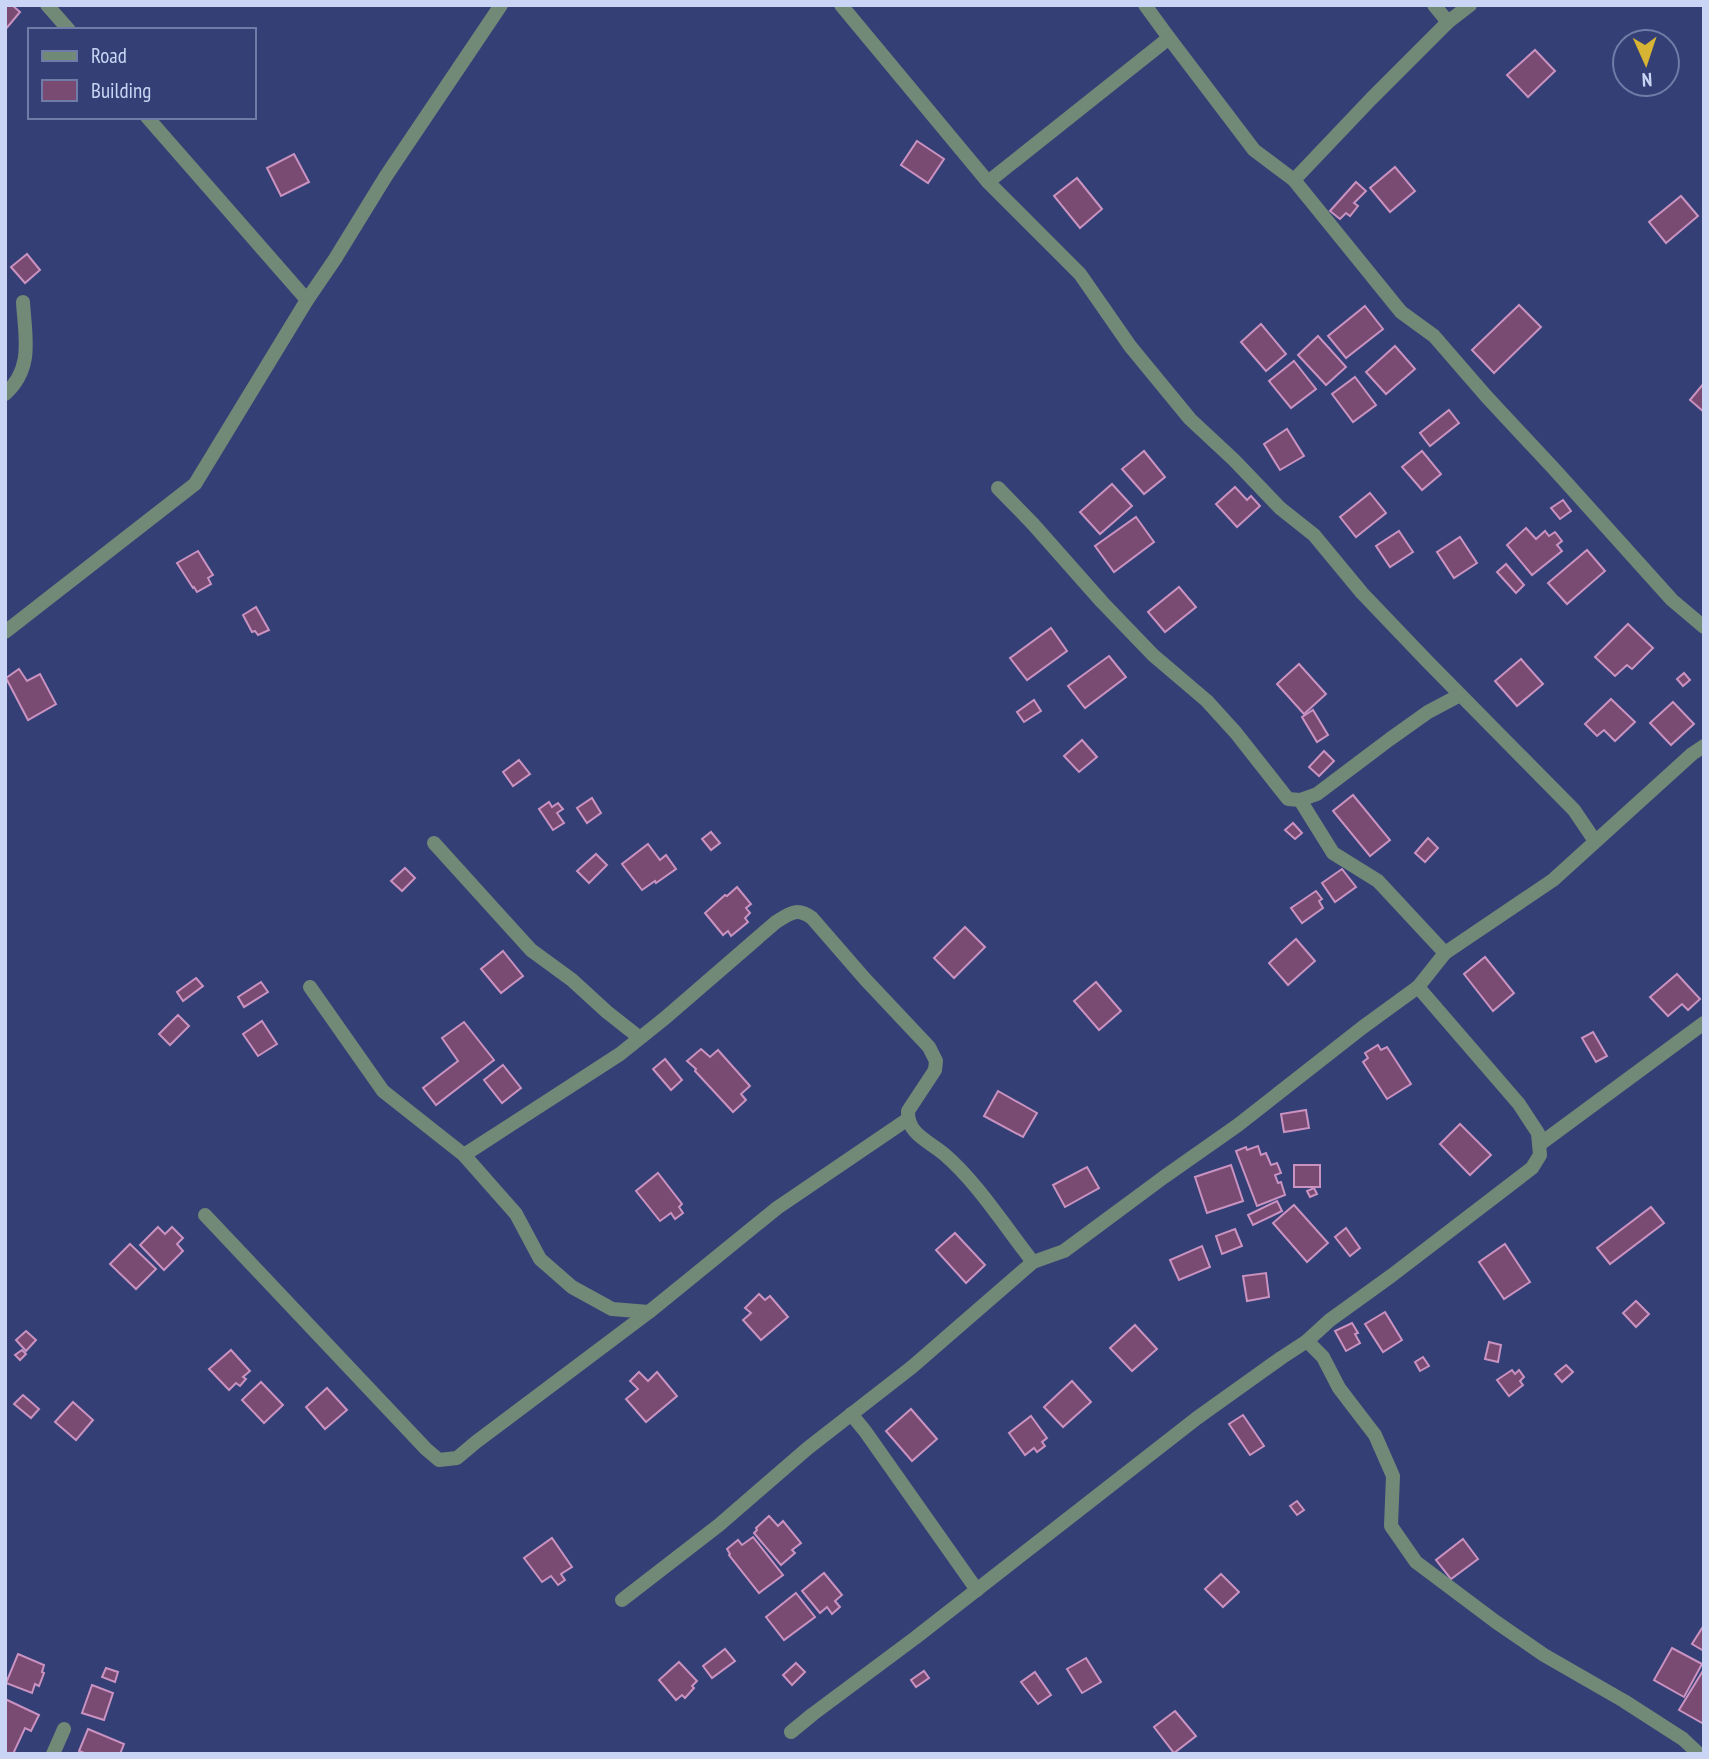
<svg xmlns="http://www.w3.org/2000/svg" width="1709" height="1759" font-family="'PT Sans Narrow',sans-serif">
	<rect width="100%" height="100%" fill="#344075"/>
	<!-- building -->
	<g fill="#794a72" stroke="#c992c1" stroke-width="2">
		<polygon points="5,5 12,5 20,12 5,30"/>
		<polygon points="1535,50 1555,71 1528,97 1507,75"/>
		<polygon points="917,141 944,159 928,183 901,165"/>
		<polygon points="294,154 309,182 281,196 267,168"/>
		<polygon points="1395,167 1415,191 1390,212 1370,188"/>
		<polygon points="1077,178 1102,209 1080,228 1054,196"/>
		<polygon points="1356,182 1366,191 1354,203 1358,206 1350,216 1346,213 1340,219 1330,211"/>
		<polygon points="1681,196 1698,216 1666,243 1649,222"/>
		<polygon points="27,254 40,270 25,283 11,267"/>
		<polygon points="1519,305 1541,327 1494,373 1472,350"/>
		<polygon points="1365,306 1383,329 1346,358 1328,336"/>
		<polygon points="1261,324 1286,354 1266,371 1241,342"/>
		<polygon points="1318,336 1346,367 1326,385 1298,355"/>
		<polygon points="1395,346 1415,369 1386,394 1366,372"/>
		<polygon points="1294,361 1316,389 1291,408 1269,381"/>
		<polygon points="1355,377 1376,405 1353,422 1332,394"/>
		<polygon points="1704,383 1704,412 1690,400"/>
		<polygon points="1449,410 1459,423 1430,446 1420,433"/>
		<polygon points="1287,429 1304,456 1280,470 1264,444"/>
		<polygon points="1144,451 1165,477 1144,494 1122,469"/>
		<polygon points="1422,451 1441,474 1422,490 1402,467"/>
		<polygon points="1112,484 1132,506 1100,534 1080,512"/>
		<polygon points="1235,487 1247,500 1251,496 1260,506 1237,527 1216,504"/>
		<polygon points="1370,493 1386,513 1356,537 1340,517"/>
		<polygon points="1563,500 1571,511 1560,519 1551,508"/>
		<polygon points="1136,517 1154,542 1114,572 1095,546"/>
		<polygon points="1526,528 1536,539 1545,531 1549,536 1555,532 1562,541 1557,545 1562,551 1532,575 1507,545"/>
		<polygon points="1399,531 1413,552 1390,567 1376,546"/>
		<polygon points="1460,537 1477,563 1454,578 1437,552"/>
		<polygon points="1587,550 1605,571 1567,604 1548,583"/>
		<polygon points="198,551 213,575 208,578 211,584 197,592 194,587 193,588 177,563"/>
		<polygon points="1506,564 1524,585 1516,593 1497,572"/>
		<polygon points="1179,587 1196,607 1165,632 1148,612"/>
		<polygon points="256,607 269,630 258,635 255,631 252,632 243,615"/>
		<polygon points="1628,624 1653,648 1632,669 1627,665 1615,676 1595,657"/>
		<polygon points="1051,628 1067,651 1027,680 1010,658"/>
		<polygon points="1109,656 1126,677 1085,708 1068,686"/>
		<polygon points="1521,659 1543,684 1517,706 1495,681"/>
		<polygon points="1299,664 1326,694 1304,714 1277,684"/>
		<polygon points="19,669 27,681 40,674 56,704 28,720 6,678"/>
		<polygon points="1684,673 1690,680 1683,686 1677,679"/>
		<polygon points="1611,699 1635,722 1615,741 1604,730 1597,736 1585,724"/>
		<polygon points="1034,700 1041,711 1024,722 1017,712"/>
		<polygon points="1673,702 1694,724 1671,745 1650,723"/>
		<polygon points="1313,710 1328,735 1317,742 1302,717"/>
		<polygon points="1082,740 1097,757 1079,772 1064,756"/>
		<polygon points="1324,751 1334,761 1319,776 1309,767"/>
		<polygon points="519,760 530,774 513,786 503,772"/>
		<polygon points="1353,795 1390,840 1370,856 1333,811"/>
		<polygon points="592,798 601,813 587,823 577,808"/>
		<polygon points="549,802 552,807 558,803 563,809 557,813 564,823 553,830 539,809"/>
		<polygon points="1293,823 1302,833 1295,839 1285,830"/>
		<polygon points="711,832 720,843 711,850 702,839"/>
		<polygon points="1428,838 1438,848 1425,862 1415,853"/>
		<polygon points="648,844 660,860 666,855 676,869 656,883 655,881 642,890 622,864"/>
		<polygon points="596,854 607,865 589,883 577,871"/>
		<polygon points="405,868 415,878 402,891 391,881"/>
		<polygon points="1342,869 1356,887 1335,902 1322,883"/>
		<polygon points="737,887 751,904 746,908 750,913 745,918 748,922 731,936 728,931 723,935 705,913 725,895 727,896"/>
		<polygon points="1316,891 1322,899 1319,901 1323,908 1302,923 1291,908"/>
		<polygon points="965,927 985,947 954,978 934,958"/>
		<polygon points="1296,939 1315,961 1288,985 1269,963"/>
		<polygon points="503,951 523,976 501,993 481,969"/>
		<polygon points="1485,957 1514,993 1493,1011 1464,974"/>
		<polygon points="1677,974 1700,999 1688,1010 1682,1004 1668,1016 1650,997"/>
		<polygon points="196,978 203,986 183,1001 177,992"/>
		<polygon points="261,982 268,992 244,1007 238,997"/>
		<polygon points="1096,982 1121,1011 1099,1030 1074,1001"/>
		<polygon points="178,1015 189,1026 170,1045 159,1034"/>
		<polygon points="262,1021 277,1044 258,1056 243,1034"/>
		<polygon points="464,1022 494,1060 436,1105 423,1088 458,1061 442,1038"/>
		<polygon points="1593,1032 1607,1056 1596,1062 1582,1038"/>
		<polygon points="1378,1045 1381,1050 1387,1047 1411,1084 1387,1099 1363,1062 1368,1058 1365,1053"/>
		<polygon points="701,1049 710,1057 718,1050 750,1086 741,1094 746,1100 733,1112 695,1071 696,1069 687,1061"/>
		<polygon points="665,1059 682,1080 671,1090 653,1069"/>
		<polygon points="503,1065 521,1088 502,1103 484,1080"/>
		<polygon points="998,1091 1037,1113 1023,1137 984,1116"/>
		<polygon points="1306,1110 1309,1128 1284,1132 1281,1114"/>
		<polygon points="1460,1124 1491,1155 1470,1175 1440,1144"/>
		<polygon points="1258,1146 1261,1155 1266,1153 1271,1165 1277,1163 1281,1173 1275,1175 1278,1183 1281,1182 1285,1195 1257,1206 1236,1151 1246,1147 1247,1150"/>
		<polygon points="1231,1165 1243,1201 1207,1213 1195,1177"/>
		<rect x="1294" y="1165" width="26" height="22"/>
		<polygon points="1087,1167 1099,1188 1065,1207 1053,1185"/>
		<polygon points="658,1173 682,1204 679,1207 683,1213 675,1219 671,1213 660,1221 636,1191"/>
		<polygon points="1314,1188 1317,1194 1310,1197 1307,1191"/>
		<polygon points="1277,1201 1282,1211 1253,1225 1248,1215"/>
		<polygon points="1294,1205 1328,1243 1307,1262 1273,1223"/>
		<polygon points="1651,1207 1664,1223 1610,1264 1597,1248"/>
		<polygon points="158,1227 165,1234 172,1227 183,1238 177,1244 183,1251 164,1270 140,1245"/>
		<polygon points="1346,1228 1360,1248 1350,1256 1335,1237"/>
		<polygon points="1235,1229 1242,1246 1222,1254 1216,1236"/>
		<polygon points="955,1233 985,1265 966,1283 936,1250"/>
		<polygon points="130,1244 156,1269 136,1289 110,1264"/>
		<polygon points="1505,1244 1530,1282 1504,1299 1479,1262"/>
		<polygon points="1202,1246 1210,1267 1179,1280 1170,1260"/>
		<polygon points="1266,1273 1269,1297 1247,1301 1243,1276"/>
		<polygon points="759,1294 765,1300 770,1296 788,1317 761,1340 743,1320 751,1313 745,1308"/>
		<polygon points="1636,1301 1649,1314 1636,1327 1623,1313"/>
		<polygon points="1385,1312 1402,1340 1383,1352 1365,1324"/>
		<polygon points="1352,1323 1358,1333 1355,1334 1360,1343 1346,1351 1335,1331"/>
		<polygon points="1135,1325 1157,1349 1132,1371 1110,1348"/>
		<polygon points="26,1331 36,1340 26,1351 16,1340"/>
		<polygon points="1489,1342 1501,1345 1498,1362 1485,1359"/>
		<polygon points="22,1350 26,1354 20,1360 15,1355"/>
		<polygon points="231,1350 250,1371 243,1377 246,1379 240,1386 236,1383 229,1390 209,1369"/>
		<polygon points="1423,1357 1429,1366 1420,1371 1415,1362"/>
		<polygon points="1566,1365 1573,1372 1562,1382 1555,1374"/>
		<polygon points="1512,1370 1515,1374 1519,1370 1524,1377 1520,1381 1523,1385 1509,1396 1497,1380"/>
		<polygon points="639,1372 648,1381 657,1372 677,1396 646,1422 626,1399 638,1389 630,1381"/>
		<polygon points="1072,1381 1091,1402 1063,1427 1044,1407"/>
		<polygon points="261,1382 283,1405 264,1423 242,1400"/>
		<polygon points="327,1388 347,1410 325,1429 306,1407"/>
		<polygon points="23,1395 39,1409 31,1418 14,1404"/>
		<polygon points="73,1402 93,1420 76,1440 55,1422"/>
		<polygon points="911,1409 937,1439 912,1461 886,1431"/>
		<polygon points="1243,1415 1264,1446 1250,1455 1229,1424"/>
		<polygon points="1031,1416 1047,1438 1042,1442 1045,1446 1037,1452 1034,1448 1025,1455 1009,1433"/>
		<polygon points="1297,1501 1304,1510 1297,1515 1290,1506"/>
		<polygon points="769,1516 778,1526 783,1521 801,1543 792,1550 795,1553 781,1565 754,1533 757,1530 756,1528"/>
		<polygon points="753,1537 783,1575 759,1593 729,1555 730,1554 727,1549 738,1540 742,1545"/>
		<polygon points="552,1538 572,1567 561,1574 565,1580 558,1585 551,1576 542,1582 524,1558"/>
		<polygon points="1463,1539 1478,1559 1451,1579 1436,1560"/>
		<polygon points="824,1573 842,1595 835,1601 840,1607 832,1614 827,1607 820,1613 802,1591"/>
		<polygon points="1221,1574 1239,1592 1223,1607 1205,1589"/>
		<polygon points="796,1593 815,1617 784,1640 766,1617"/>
		<polygon points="1704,1625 1704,1651 1692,1644"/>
		<polygon points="1672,1648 1702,1664 1684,1697 1654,1680"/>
		<polygon points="725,1649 735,1661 712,1678 703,1666"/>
		<polygon points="18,1654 44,1665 42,1672 44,1673 39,1686 35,1684 32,1693 6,1683"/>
		<polygon points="1086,1658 1101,1682 1082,1693 1067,1669"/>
		<polygon points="679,1662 697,1681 692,1686 694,1688 685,1698 682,1695 676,1700 659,1680"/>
		<polygon points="796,1663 805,1672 792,1685 783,1675"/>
		<polygon points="106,1668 118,1672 115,1682 102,1677"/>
		<polygon points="1704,1669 1704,1724 1679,1710"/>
		<polygon points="924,1671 929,1678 916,1687 911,1680"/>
		<polygon points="1035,1672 1051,1695 1038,1704 1021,1682"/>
		<polygon points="92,1685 113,1693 104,1720 82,1713"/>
		<polygon points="5,1699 39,1715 31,1731 25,1728 13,1754 5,1754"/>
		<polygon points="1175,1711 1196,1736 1174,1753 1154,1727"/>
		<polygon points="88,1729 124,1744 120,1754 87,1754 79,1751"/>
	</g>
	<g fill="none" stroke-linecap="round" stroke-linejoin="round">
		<!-- street -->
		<g stroke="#718977" stroke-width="14">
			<polyline points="47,5 69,30"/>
			<polyline points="841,5 988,182 1080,274 1130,346 1190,419 1234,460 1280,508 1314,535 1362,593 1427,661 1574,810 1595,841"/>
			<polyline points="1434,5 1448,22"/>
			<polyline points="1169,38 1254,150 1294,180 1401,312 1434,336 1486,396 1555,470 1672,600 1704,627"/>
			<polyline points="147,117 307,300"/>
			<polyline points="1294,180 1371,99 1448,22 1470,5"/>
			<polyline points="988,182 1169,38 1145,5"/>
			<path d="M 5,394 C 34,368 25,337 23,302"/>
			<polyline points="998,488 1033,524 1102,602 1153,655 1207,701 1236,733 1288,799 1300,800 1317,794 1390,739 1428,712 1460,695"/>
			<polyline points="5,632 195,484 307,300 335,259 386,176 501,5"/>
			<polyline points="1300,800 1333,853 1378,881 1445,953"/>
			<polyline points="434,843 531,950 572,980 607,1012 640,1038"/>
			<polyline points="310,987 383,1091 464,1155 516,1214 540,1259 572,1287 612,1309 649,1312"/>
			<polyline points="1540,1144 1704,1023"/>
			<path d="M 464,1155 L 620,1054 L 665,1018 L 776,922 C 790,913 797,907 812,918 L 865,979 L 929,1047 L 936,1061 L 935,1070 L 908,1111 C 907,1134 929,1141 944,1154 C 977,1182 1006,1228 1033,1262"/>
			<polyline points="205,1215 426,1449 439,1460 457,1458 476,1442 649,1312 777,1208 908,1119"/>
			<polyline points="1307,1341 1323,1357 1339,1388 1375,1435 1393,1476 1391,1526 1416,1562 1496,1622 1544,1655 1624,1701 1683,1739 1699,1754"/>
			<polyline points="851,1414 865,1431 977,1590"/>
			<polyline points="622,1600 719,1525 808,1448 912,1367 1033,1262 1064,1251 1083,1237 1164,1177 1238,1125 1363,1027 1418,987 1445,953 1553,880 1692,754 1704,746"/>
			<polyline points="791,1732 813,1714 915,1638 1197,1418 1281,1358 1307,1341 1330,1320 1391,1276 1532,1168 1540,1155 1538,1133 1519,1104 1418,987"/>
			<polyline points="53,1754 64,1729"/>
		</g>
	</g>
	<!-- border -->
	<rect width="1709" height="1759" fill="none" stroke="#cad4f4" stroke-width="14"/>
	<!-- legend -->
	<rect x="28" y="28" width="228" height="91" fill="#344075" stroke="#707ba8" stroke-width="2"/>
	<rect x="42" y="51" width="35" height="10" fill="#718977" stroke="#707ba8" stroke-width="2"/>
	<text x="91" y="63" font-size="21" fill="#cad4f4">Road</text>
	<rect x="42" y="80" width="35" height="21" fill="#794a72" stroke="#707ba8" stroke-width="2"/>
	<text x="91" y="98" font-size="21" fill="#cad4f4">Building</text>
	<!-- north arrow -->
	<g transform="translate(1646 63) rotate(177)"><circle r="33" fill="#344075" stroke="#707ba8" stroke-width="2"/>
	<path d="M0-5L12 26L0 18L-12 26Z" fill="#d8b434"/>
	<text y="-10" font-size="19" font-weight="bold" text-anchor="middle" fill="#cad4f4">N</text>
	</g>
</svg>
